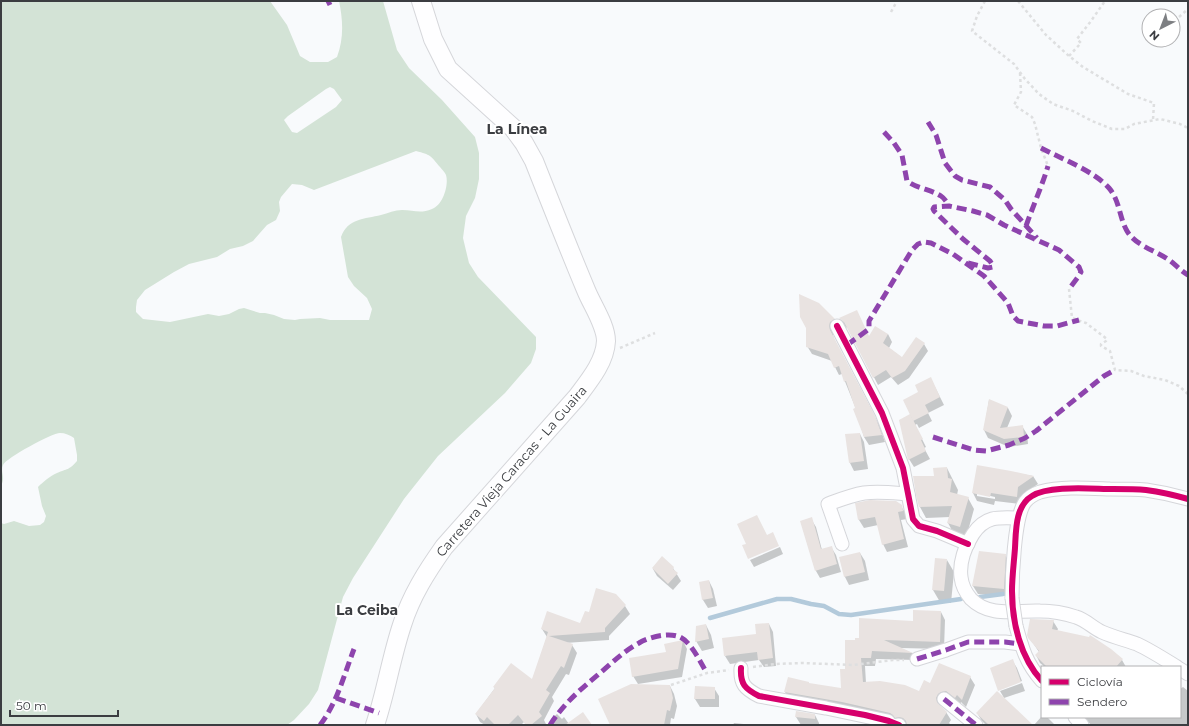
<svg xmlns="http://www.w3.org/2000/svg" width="1189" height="726" font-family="Montserrat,sans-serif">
	<rect width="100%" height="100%" fill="#f8fafc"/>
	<!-- green -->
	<path fill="#d3e3d6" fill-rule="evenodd" d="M 1,1 L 270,1 L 287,25 L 300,56 L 310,62 L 328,62 L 337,57 C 344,39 343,20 339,1 L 383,1 L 397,50 L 409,68 L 442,100 L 475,137 L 479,153 L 479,179 L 475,198 L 466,216 L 463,238 L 469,263 L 478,277 L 536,337 L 536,349 L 531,363 L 505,393 L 438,456 L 404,499 L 353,578 L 343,597 L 318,690 L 309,704 L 294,720 L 287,725 L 1,725 L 1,523 L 4,524 L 14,521 L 29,526 L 40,525 L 44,522 L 46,516 L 42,506 L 38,487 C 43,482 50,476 57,473 C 68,468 68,471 77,461 L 77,455 L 74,438 C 70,435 65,433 60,433 C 52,433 6,458 3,465 C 0,472 6,477 1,486 ZM 330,87 L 334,89 L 342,100 L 336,107 L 297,133 L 292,132 L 284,120 L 288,116 L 326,89 ZM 416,151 C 431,155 430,155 440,167 C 442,170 445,172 446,175 C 449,185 443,205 432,209 C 420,214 414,210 402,210 C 395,210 388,213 381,215 C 365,219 348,218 341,237 L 348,277 L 354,286 L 367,298 L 372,309 L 369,320 L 330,320 L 320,318 L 300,319 L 295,320 L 284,319 L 274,315 L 265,313 L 260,313 L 244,308 L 239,309 L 229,314 L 219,316 L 208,314 L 170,322 L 143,319 L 136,312 L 136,307 L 137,300 L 145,290 L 174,272 L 189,264 L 217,257 L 230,249 L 243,246 L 253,241 L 267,225 L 276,220 L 280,211 L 279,202 L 281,197 L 292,184 L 302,185 L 314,190 Z"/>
	<!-- shadow -->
	<g fill="#0003" fill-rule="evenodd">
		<polygon points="834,319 838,327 834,330 833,335 834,339 879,425 885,442 869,445 864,437 856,409 842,374 839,375 832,361 812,354 807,346 807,328"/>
		<polygon points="840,319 869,338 888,334 892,342 889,348 902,358 924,344 928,351 909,378 898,385 891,377 878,385 849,329 844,326"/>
		<polygon points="935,387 944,405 928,413 932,421 919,428 917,424 915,425 926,447 924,448 930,459 914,467 909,459 910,416"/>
		<polygon points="989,400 1008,408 1012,416 1007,428 1022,426 1027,434 1028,444 1009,447 988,438 984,430"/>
		<polygon points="860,434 864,442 868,469 854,471 850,463"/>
		<path d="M 978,466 L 1033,476 L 1038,484 L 1022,495 L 1021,504 L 995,501 L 994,505 L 977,501 L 973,493 ZM 977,493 L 995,497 L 995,499 L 977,496 Z"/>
		<polygon points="947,468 958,490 957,495 968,498 974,509 966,538 954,534 948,523 950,517 926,518 920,507 935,477"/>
		<polygon points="856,504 901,506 906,514 907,519 901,520 908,547 887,552 883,544 878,525 864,528 859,520"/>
		<polygon points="811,519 816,527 822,550 831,547 836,555 841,572 820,578 816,571"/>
		<polygon points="780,547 783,554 754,567 750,560"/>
		<polygon points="860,553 865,561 869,580 849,585 845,577 840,558"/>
		<polygon points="1005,555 1010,563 1008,596 978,594 973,586"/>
		<polygon points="947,560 954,572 951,603 940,602 933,590"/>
		<polygon points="673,568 681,581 673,590 657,576 653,569"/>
		<polygon points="709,581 713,589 717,606 708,608 703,600 700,583"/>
		<polygon points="615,594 625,606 630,614 609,636 609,640 565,643 572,645 577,653 569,675 566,674 552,697 554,701 544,720 546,724 526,725 524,722 521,725 493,725 492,724 491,725 485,725 480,722 476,714 495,688 494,687 532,681 547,637 542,629 581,624 590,614"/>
		<polygon points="941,612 945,620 944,649 900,648 912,653 916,660 876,659 875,666 865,666 866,683 920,693 931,684 970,677 975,685 966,707 961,702 960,705 942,702 940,706 946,712 951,720 949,723 951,725 900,725 790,700 785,692 789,678 809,684 842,689 846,670 856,641 860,639"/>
		<polygon points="1053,621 1058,629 1057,631 1122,660 1126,667 1045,667 1040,663 1036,655 1039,652 1029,637"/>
		<polygon points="769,624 773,632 776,666 764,667 759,660 730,664 725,656 757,635"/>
		<polygon points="706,625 711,635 714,648 702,651 696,641"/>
		<polygon points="683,641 687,649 682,677 638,684 633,676"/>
		<polygon points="1012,660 1017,668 1022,681 999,689"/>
		<polygon points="1022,683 1025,691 1004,698 1000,691"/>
		<polygon points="670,686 674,694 677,706 674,719 671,718 670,725 611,725"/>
		<polygon points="1183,687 1188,691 1188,725 1091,725 1084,717 1180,717 1180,689"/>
		<polygon points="714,688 719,696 719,707 700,707 695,699"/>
		<polygon points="797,712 815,715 819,723 819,725 801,725 796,717"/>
		<polygon points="977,713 1031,725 986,725 982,721"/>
		<polygon points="557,714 562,719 564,717 569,724 591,725 555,725 551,719"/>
		<polygon points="1042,716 1042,717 1047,717 1055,725 1034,725"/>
		<polygon points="734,723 753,725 733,725"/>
	</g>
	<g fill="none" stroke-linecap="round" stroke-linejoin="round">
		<!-- stream -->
		<g stroke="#b3cadb" stroke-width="4.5">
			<polyline points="980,597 1003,594"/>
			<polyline points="710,618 777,599 791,599 811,604 824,606 839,614 851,615 961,599"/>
		</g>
	</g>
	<!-- building -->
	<g fill="#e9e3e1">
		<polygon points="799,294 819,303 835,319 830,322 829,326 830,330 875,416 882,435 864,437 853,409 855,408 846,381 844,382 839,366 834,368 828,354 806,347 806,328 800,317"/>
		<polygon points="857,310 869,336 875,326 888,334 883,343 902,357 916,337 925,343 905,371 892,378 886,370 873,378 844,322 839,318"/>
		<polygon points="931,377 940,397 925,405 929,413 913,421 903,400 918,392 915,385"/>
		<polygon points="989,399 1008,407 1000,428 1023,425 1024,437 1004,439 983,430"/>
		<polygon points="910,414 923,439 921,440 926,451 908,460 899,420"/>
		<polygon points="860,433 864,461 849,463 845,434"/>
		<polygon points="977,465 1011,471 1034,476 1018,487 1017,497 991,493 990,497 972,493"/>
		<polygon points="947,467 948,478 952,479 950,492 969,497 960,527 947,523 952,506 919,507 916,495 913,476 934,476 933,468"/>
		<polygon points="870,500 896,501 902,505 903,511 898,512 904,539 882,545 875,517 858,520 855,503"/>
		<polygon points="757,515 767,535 773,532 779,546 748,559 742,545 746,544 737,524"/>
		<polygon points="812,517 821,549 832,546 837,564 815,571 800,521"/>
		<polygon points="979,551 1006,554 1004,589 972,586"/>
		<polygon points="860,552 865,572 844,577 839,557"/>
		<polygon points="662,556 674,567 673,569 678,573 668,584 652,568"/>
		<polygon points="935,558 947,559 944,591 932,590"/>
		<polygon points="709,580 713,598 702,600 699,582"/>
		<polygon points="596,588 616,594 626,605 605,628 605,632 549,636 573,644 564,668 561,666 546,690 550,693 539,712 542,716 531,725 526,725 518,715 508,725 495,725 487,717 484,721 475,714 495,688 493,687 511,663 532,679 548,632 541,629 547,611 580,623 585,611 589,612"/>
		<polygon points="913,610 941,611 940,642 884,640 913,653 872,651 871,658 861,658 863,682 880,681 905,685 919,691 924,680 930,683 939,663 971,676 962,700 957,695 955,698 946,691 941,692 938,694 936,698 937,702 947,712 939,725 907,725 906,721 903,718 899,717 895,718 893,715 890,713 842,702 784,692 788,677 809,682 809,683 841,688 840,669 845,669 845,640 855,640 855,638 859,638 859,618 913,621"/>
		<polygon points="1030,619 1054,620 1052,629 1089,637 1090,635 1111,649 1123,659 1116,667 1047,667 1035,655 1039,651 1028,638 1027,635"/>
		<polygon points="769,623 773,658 758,660 757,652 724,656 722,638 756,634 755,624"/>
		<polygon points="706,624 709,639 695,642 696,626"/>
		<polygon points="683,640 678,669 632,677 629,658 666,652 664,644"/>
		<polygon points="1013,659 1021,682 998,691 990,668"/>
		<polygon points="631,684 670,685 673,698 670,711 667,710 664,725 610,725 598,699"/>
		<polygon points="695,686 715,687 715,699 694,699"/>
		<polygon points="997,691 1013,706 1033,725 989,725 976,713"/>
		<polygon points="796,711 815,714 815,719 795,717"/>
		<polygon points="583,712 592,725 565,725"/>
	</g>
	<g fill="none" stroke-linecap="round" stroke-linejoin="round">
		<defs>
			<g id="minor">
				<polyline points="837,326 882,413 903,468 913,519 919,526 937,531 968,544"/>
				<path d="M 1018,518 C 998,517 985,516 973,534 C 965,546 959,563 961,577 C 962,586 965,592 971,599 C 990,618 1016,610 1040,611 C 1053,611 1064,613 1076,617 C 1086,620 1093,628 1102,632 C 1113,637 1126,640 1137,644 C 1150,650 1164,659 1177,667"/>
				<path d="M 842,544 L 828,504 C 839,500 852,495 864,493 C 879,491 894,493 908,494"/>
				<path d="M 1012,598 C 1012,578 1014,517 1025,502 C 1029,497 1034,494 1040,492 C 1062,486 1087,488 1110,489 C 1122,489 1134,489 1146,490 C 1160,492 1174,495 1188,499"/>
				<path d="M 1016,626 C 1022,648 1026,663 1042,681"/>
				<polyline points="917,659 946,650 968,642 1005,642 1021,644"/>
				<path d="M 741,668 C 740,684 745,689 759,696 L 826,708 L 888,721"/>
				<polyline points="1180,669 1188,674"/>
				<polyline points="944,699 976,725"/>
				<polyline points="1075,717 1082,725"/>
				<polyline points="898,725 899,725"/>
			</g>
			<path id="secondary" d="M 375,725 C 386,692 391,658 402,625 C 411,596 427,571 444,547 L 577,397 C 589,381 605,362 606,341 C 606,325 592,305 586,290 C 568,247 551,204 534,161 L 524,143 L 513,128 L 448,69 L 433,39 L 421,1"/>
		</defs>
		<!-- minor casing -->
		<use href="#minor" stroke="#d5d6da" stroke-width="15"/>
		<!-- secondary casing -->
		<use href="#secondary" stroke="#d5d6da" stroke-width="20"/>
		<!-- path -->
		<g stroke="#dedfe0" stroke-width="2.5" stroke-dasharray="3 3" stroke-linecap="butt">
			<polyline points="985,1 977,16 972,31 1014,64 1025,79 1039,94 1053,104 1073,111 1092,121 1112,129 1125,129 1134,124 1160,119 1180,124 1188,128"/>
			<polyline points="1018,1 1046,35 1069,56 1083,67 1128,94 1154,103 1153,120"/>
			<polyline points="891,12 897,1"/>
			<polyline points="1179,17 1188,9"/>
			<polyline points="1069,56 1081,43 1077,39 1091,21 1105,1"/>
			<polyline points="1020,73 1021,92 1014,105 1032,117 1035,124 1041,148 1048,166"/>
			<polyline points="1069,289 1072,318 1086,323 1107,339 1106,341 1101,344 1101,346 1110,351 1115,370 1131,371 1144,376 1165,380 1179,386 1188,394"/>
			<polyline points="620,348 655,333"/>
			<polyline points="753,667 775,664 803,663 853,665 893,660 904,660"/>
			<polyline points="671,685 707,673 729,670"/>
		</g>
		<!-- minor -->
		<use href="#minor" stroke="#fefeff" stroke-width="13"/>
		<!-- secondary -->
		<use href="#secondary" stroke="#fefeff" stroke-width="18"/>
		<defs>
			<polyline id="minor-bridge" points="1012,598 1016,626"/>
		</defs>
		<!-- minor-bridge casing -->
		<use href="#minor-bridge" stroke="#d5d6da" stroke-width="15" stroke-linecap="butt"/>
		<!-- minor-bridge -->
		<use href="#minor-bridge" stroke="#fefeff" stroke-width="13"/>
		<!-- quiet -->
		<g stroke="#8e44ad" stroke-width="5" stroke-dasharray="10 5" stroke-linecap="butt">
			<polyline points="328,1 330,5"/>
			<polyline points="928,122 936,135 945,163 955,176 962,180 990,187 1005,200 1011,209 1037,238"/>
			<path d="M 884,132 L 894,143 L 902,155 L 907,181 C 918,189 930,189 941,196 C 944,198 947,202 949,206"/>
			<path d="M 1041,148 C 1062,159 1094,171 1109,188 C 1120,201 1119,217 1127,231 C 1136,246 1155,250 1169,260 C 1176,265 1181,271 1188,275"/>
			<path d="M 1026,226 C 1033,206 1042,186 1048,166"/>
			<polyline points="968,263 988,268 993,267 992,264 990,261 963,239 934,211 933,209 934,207 949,206 973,211 987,215 1004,225 1059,250 1079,267 1081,272 1078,277 1069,289"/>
			<polyline points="847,345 869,329 869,321 912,250 918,244 924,242 931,243 953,254 984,276 993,286 1008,303 1013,316 1018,321 1044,326 1057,326 1079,320"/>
			<polyline points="933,437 974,450 986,451 1009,445 1025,438 1036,431 1104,376 1115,370"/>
			<polyline points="917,659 946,650 968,642 1005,642 1021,644"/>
			<polyline points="336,698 379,713"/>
			<polyline points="944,699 976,725"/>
			<path d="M 320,725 C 337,703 344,675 354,649"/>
			<path d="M 550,725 C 564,703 581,689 600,673 C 613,662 624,651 639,643 C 649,637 666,633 677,636 C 690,639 700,662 707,673"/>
		</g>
		<defs>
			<g id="cycleway">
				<polyline points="837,326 882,413 903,468 913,519 919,526 937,531 968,544"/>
				<path d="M 741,668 C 740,684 745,689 759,696 L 865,715 L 889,721 L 899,725"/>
				<path d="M 1042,681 C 1020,657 1012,622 1012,591 C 1012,577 1014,562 1015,548 C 1016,531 1015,506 1032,496 C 1049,485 1092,489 1113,489 C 1124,489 1136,489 1146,490 C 1161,492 1174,495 1188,499"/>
			</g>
		</defs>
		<!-- cycleway casing -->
		<use href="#cycleway" stroke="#fff" stroke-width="8"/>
		<!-- cycleway -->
		<use href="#cycleway" stroke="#d6006c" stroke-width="6"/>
	</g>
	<g text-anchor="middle" stroke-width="4" stroke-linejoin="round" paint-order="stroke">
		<!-- street labels -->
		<g font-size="13" fill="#3b3d41" stroke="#fff">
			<text transform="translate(511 471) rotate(-49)" y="5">Carretera Vieja Caracas - La Guaira</text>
		</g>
		<!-- neighbourhood labels -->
		<g font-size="14" font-weight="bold" fill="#3b3d41" stroke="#fff">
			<text x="517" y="134">La Línea</text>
			<text x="367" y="615">La Ceiba</text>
		</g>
	</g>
	<!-- border -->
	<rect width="1189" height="726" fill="none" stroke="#3b3d41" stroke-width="4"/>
	<!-- legend -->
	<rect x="1041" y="666" width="140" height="52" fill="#ffffff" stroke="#b1b1b3"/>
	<rect x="1049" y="679" width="20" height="6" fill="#d6006c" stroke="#b1b1b3"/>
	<text x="1077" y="686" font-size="12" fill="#3b3d41">Ciclovía</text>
	<rect x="1049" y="699" width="20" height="6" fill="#8e44ad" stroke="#b1b1b3"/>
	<text x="1077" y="706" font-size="12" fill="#3b3d41">Sendero</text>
	<!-- north arrow -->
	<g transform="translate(1161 28) rotate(222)"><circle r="19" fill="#ffffff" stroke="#b1b1b3"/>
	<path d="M0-3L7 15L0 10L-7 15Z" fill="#7d7f82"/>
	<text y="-6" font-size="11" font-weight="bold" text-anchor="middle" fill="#3b3d41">N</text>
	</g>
	<!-- scale -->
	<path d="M10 710v6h108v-6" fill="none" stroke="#3b3d41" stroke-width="2"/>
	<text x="16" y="710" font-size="12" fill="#3b3d41" stroke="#ffffff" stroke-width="3" paint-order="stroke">50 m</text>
</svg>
